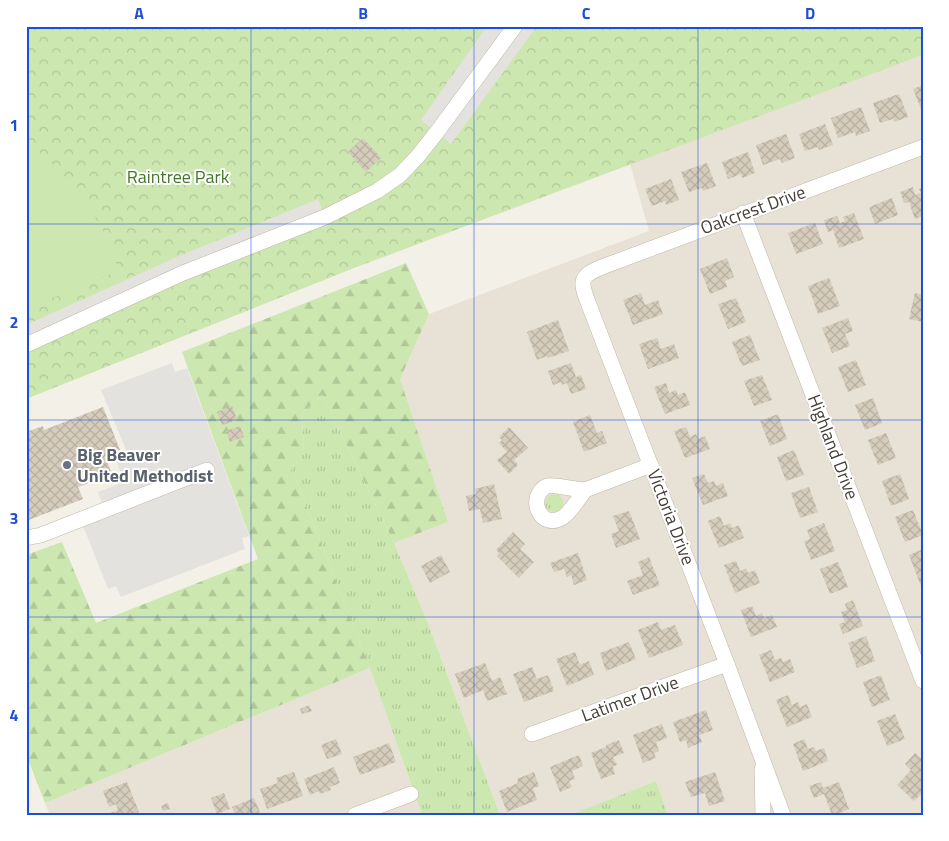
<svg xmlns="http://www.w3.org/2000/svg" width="949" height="841" font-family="'Titillium Web',sans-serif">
	<defs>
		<pattern id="grass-tufts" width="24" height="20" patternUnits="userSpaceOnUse" patternTransform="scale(1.25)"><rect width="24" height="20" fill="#cce7b0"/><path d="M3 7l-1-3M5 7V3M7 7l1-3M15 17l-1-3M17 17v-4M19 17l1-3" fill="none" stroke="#b1c798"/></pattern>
		<pattern id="forest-firs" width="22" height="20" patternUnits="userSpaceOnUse" patternTransform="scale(1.25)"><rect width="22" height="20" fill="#cce7b0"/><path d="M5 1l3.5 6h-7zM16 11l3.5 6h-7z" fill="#b1c798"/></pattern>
		<pattern id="park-crowns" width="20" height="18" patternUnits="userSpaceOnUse" patternTransform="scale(1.25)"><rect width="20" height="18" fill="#cce7b0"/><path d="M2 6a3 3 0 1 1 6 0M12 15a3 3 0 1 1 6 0" fill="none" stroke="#b1c798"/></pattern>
		<pattern id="building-cross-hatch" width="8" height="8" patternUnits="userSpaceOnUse" patternTransform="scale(1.25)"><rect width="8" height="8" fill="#d5ccbc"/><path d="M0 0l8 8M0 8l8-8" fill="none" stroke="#b8b0a2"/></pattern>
	</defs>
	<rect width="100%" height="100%" fill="#f3f0e7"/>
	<!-- residential -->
	<g fill="#e7e2d5">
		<polygon points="923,55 923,815 668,815 656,781 570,815 500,815 427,621 394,543 448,522 400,379 429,314 649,231 630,164"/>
		<polygon points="370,668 422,815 50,815 45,803"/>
	</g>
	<!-- grass -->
	<g fill="url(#grass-tufts)">
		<polygon points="322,394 394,543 427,621 500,815 422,815 370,668 291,467 304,453 302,413"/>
		<circle cx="554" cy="503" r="9"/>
		<polygon points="656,781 668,815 570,815"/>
	</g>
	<!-- forest -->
	<polygon fill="url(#forest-firs)" points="406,263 429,314 400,379 448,522 394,543 322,394 302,413 304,453 291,467 370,668 45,803 26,754 26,555 62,542 96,623 258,559 182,352"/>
	<!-- park -->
	<polygon fill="url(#park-crowns)" points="26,26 923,26 923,55 354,268 26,399"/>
	<!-- pitch -->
	<path fill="#cce7b0" d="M 26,143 C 56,161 98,213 110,246 C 114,254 116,263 118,271 L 26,309 Z"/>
	<!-- parking -->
	<g fill="#e4e2df">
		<polygon points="487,26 537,26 451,144 421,120"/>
		<polygon points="318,199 325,217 26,344 26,325 179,256"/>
		<polygon points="172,363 175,372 187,368 249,536 242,538 245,549 121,597 116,586 108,589 78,513 102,503 98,492 124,482 115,457 127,452 101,390"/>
	</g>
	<!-- building -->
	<g fill="url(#building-cross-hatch)">
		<polygon points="923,85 923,108 921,109 913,89"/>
		<polygon points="899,94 908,117 894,122 893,119 880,123 873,103"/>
		<polygon points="861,107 870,131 856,136 855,132 838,138 831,118"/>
		<polygon points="825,124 833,145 819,150 818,147 805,151 799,134"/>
		<polygon points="786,134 795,158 782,163 780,159 763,165 756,145"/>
		<polygon points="363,138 381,158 366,172 348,152"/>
		<polygon points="748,152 755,173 742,178 741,174 728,179 722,162"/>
		<polygon points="707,163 716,186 703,191 702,188 689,192 681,172"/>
		<polygon points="671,179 679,200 666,205 665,201 652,206 645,189"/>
		<polygon points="913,187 915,195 921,193 919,189 923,187 923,216 915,219 909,202 904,203 900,192"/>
		<polygon points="892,198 898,215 875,224 869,207"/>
		<polygon points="854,213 864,239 839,248 833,230 828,232 824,220 837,216 840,223 845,221 843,217"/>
		<polygon points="815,223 823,244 796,254 788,233"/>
		<polygon points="727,258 734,277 725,281 727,287 710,294 700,269"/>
		<polygon points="829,278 840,306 818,314 808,286"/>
		<polygon points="641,293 645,305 658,300 663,314 633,325 623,300"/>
		<polygon points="915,293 923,295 923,322 909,319"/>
		<polygon points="736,298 746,322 728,329 718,304"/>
		<polygon points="848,318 853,331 845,334 850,346 832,353 822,328"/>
		<polygon points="558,320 569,351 548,358 547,356 537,360 527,332"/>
		<polygon points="750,335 760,360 742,366 732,342"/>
		<polygon points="657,338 661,349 674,344 679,358 648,369 639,344"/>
		<polygon points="856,360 866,385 848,392 838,367"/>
		<polygon points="571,363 576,377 581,375 586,389 571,394 567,383 562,385 561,382 553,385 548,371"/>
		<polygon points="762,375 772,400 754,406 744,381"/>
		<polygon points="666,383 669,393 676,390 678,395 685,392 690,405 665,414 654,387"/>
		<polygon points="873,398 882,423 865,430 855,405"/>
		<polygon points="232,406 237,420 222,425 217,412"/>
		<polygon points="103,407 120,450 105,456 112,474 78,487 83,499 26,521 26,432 43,426 44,430"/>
		<polygon points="778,414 787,439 770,446 760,421"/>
		<polygon points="590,415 597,433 602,431 607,443 584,452 573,422"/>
		<polygon points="240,426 244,437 230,442 226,431"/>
		<polygon points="509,427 528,448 514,460 518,465 509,474 497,460 507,452 499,443 502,440 499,437"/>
		<polygon points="686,427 690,437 696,434 698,439 705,436 710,449 685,458 674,431"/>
		<polygon points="886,433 896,458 878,465 868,440"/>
		<polygon points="794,450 804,475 786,481 777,457"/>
		<polygon points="704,474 708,483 714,481 716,486 723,483 728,496 703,505 692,478"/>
		<polygon points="900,474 909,499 891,506 882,481"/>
		<polygon points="494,484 502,519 483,523 480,509 469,511 466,496 476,494 475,489"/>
		<polygon points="809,487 818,512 800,518 791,493"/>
		<polygon points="913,510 923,535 905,542 895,517"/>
		<polygon points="629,511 640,539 616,548 611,534 619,531 613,516"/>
		<polygon points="720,516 724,526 730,523 732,528 739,525 744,538 719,548 708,521"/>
		<polygon points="824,523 835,551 811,560 804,541 810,539 807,530"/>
		<polygon points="513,532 525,544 520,549 534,562 519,578 497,556 499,553 496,550"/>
		<polygon points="923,549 923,585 921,586 909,555"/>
		<polygon points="578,553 587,580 574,585 571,575 567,577 564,569 554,572 550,563"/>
		<polygon points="441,555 450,572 430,583 421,566"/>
		<polygon points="649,557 660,585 633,595 627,581 643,575 638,562"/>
		<polygon points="736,561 740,571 746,568 748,573 755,570 760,583 735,593 724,565"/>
		<polygon points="838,562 848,587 830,594 820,569"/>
		<polygon points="853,600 863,626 843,634 839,624 845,622 841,612 847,610 845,604"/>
		<polygon points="752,606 756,616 762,613 764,618 772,615 777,627 751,637 741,610"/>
		<polygon points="658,622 661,630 675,625 683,645 649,658 638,630"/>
		<polygon points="866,636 875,661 857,668 848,643"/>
		<polygon points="629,642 636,659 606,671 600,653"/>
		<polygon points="771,650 775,660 781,658 783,662 790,659 795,672 770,682 759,655"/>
		<polygon points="575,652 580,665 589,661 594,675 567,686 556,659"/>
		<polygon points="485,663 492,681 500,677 507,694 487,701 483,690 464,698 455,674"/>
		<polygon points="532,667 537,679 548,675 554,691 524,702 513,674"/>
		<polygon points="881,675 890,700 872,707 863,682"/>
		<polygon points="788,695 792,705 798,702 800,707 807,704 812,717 787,727 776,700"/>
		<polygon points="309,705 312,711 302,714 300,709"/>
		<polygon points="706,710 713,730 699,735 702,742 688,748 686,740 680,742 673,722"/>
		<polygon points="895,714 905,739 887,746 877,721"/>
		<polygon points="662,724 667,738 656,742 659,751 654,753 656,758 643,763 633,735"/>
		<polygon points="336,739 342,754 327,759 321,745"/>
		<polygon points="804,739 808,749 814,747 816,751 824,748 828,761 803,771 793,744"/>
		<polygon points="619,740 624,753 613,757 617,765 613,766 615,774 601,779 591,753 606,747 606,745"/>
		<polygon points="389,743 396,762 360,775 353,757"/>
		<polygon points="915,753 923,760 923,792 914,801 897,785 911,770 905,764"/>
		<polygon points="579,755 583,766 572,771 575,779 569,781 572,787 560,792 550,767"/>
		<polygon points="334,767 340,783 330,787 331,790 320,794 319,791 310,795 304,779"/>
		<polygon points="294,772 303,796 267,809 260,789 278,783 276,778"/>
		<polygon points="534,772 539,786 533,788 537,800 507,812 499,791 518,783 517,779"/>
		<polygon points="715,772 725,801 709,806 705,793 691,797 685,782"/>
		<polygon points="127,782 139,812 133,815 104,815 118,810 116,804 109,807 103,791"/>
		<polygon points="821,782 823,788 839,782 849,809 835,815 832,815 824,794 814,798 809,786"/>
		<polygon points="224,793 230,809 217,814 211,798"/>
		<polygon points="254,798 260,812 254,815 235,815 232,807"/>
		<polygon points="168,803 170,809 163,811 161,806"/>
	</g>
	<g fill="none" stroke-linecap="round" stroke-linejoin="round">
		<defs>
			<g id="minor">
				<polyline points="743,213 923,681"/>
				<polyline points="26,345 183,273 325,217 377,191 400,175 418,156 437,132 515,26"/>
				<path d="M 585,490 C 580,497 570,513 563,517 C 540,532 526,496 547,486 C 553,484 576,490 585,490 L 651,465"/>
				<polyline points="26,538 41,535 207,470"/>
				<polyline points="532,734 727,664"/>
				<polyline points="762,769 763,815"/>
				<polyline points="355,815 411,794"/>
				<path d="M 783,815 L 727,664 L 589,305 C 581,283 577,277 602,267 L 923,147"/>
			</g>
		</defs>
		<!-- minor casing -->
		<use href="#minor" stroke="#bfb8a9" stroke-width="16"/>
		<!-- minor -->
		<use href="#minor" stroke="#fff" stroke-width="15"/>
	</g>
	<!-- grid -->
	<path fill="none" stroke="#1d4ed8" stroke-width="1" stroke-opacity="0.55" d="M 251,26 L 251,815M 474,26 L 474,815M 698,26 L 698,815M 26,224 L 923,224M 26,420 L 923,420M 26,617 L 923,617"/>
	<!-- markers -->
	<circle fill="#6b7280" stroke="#fff" stroke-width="2" cx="67" cy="465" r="5"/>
	<g text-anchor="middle" stroke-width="4" stroke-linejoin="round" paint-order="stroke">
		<!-- park labels -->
		<g font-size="18" fill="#447729" stroke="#fff">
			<text x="178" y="183">Raintree Park</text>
		</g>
		<!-- street labels -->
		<g font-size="18" fill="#464036" stroke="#fff">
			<text transform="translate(753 210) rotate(-20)" y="6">Oakcrest Drive</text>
			<text transform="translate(833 447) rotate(69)" y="6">Highland Drive</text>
			<text transform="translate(671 517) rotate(69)" y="6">Victoria Drive</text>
			<text transform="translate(630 699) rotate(-20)" y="6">Latimer Drive</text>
		</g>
		<!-- worship labels -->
		<g font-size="18" font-weight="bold" fill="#5b616d" stroke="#fff" text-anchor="start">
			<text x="77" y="461">Big Beaver<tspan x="77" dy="21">United Methodist</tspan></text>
		</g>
	</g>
	<!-- border -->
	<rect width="949" height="841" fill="none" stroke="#ffffff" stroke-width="55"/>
	<rect x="28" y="28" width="894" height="786" fill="none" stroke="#1d4ed8" stroke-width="2"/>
	<g font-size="16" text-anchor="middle" font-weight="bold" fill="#1d4ed8">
		<text x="139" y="19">A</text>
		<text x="363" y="19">B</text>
		<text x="586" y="19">C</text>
		<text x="810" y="19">D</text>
		<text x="14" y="131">1</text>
		<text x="14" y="328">2</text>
		<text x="14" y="524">3</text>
		<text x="14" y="721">4</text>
	</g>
</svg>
